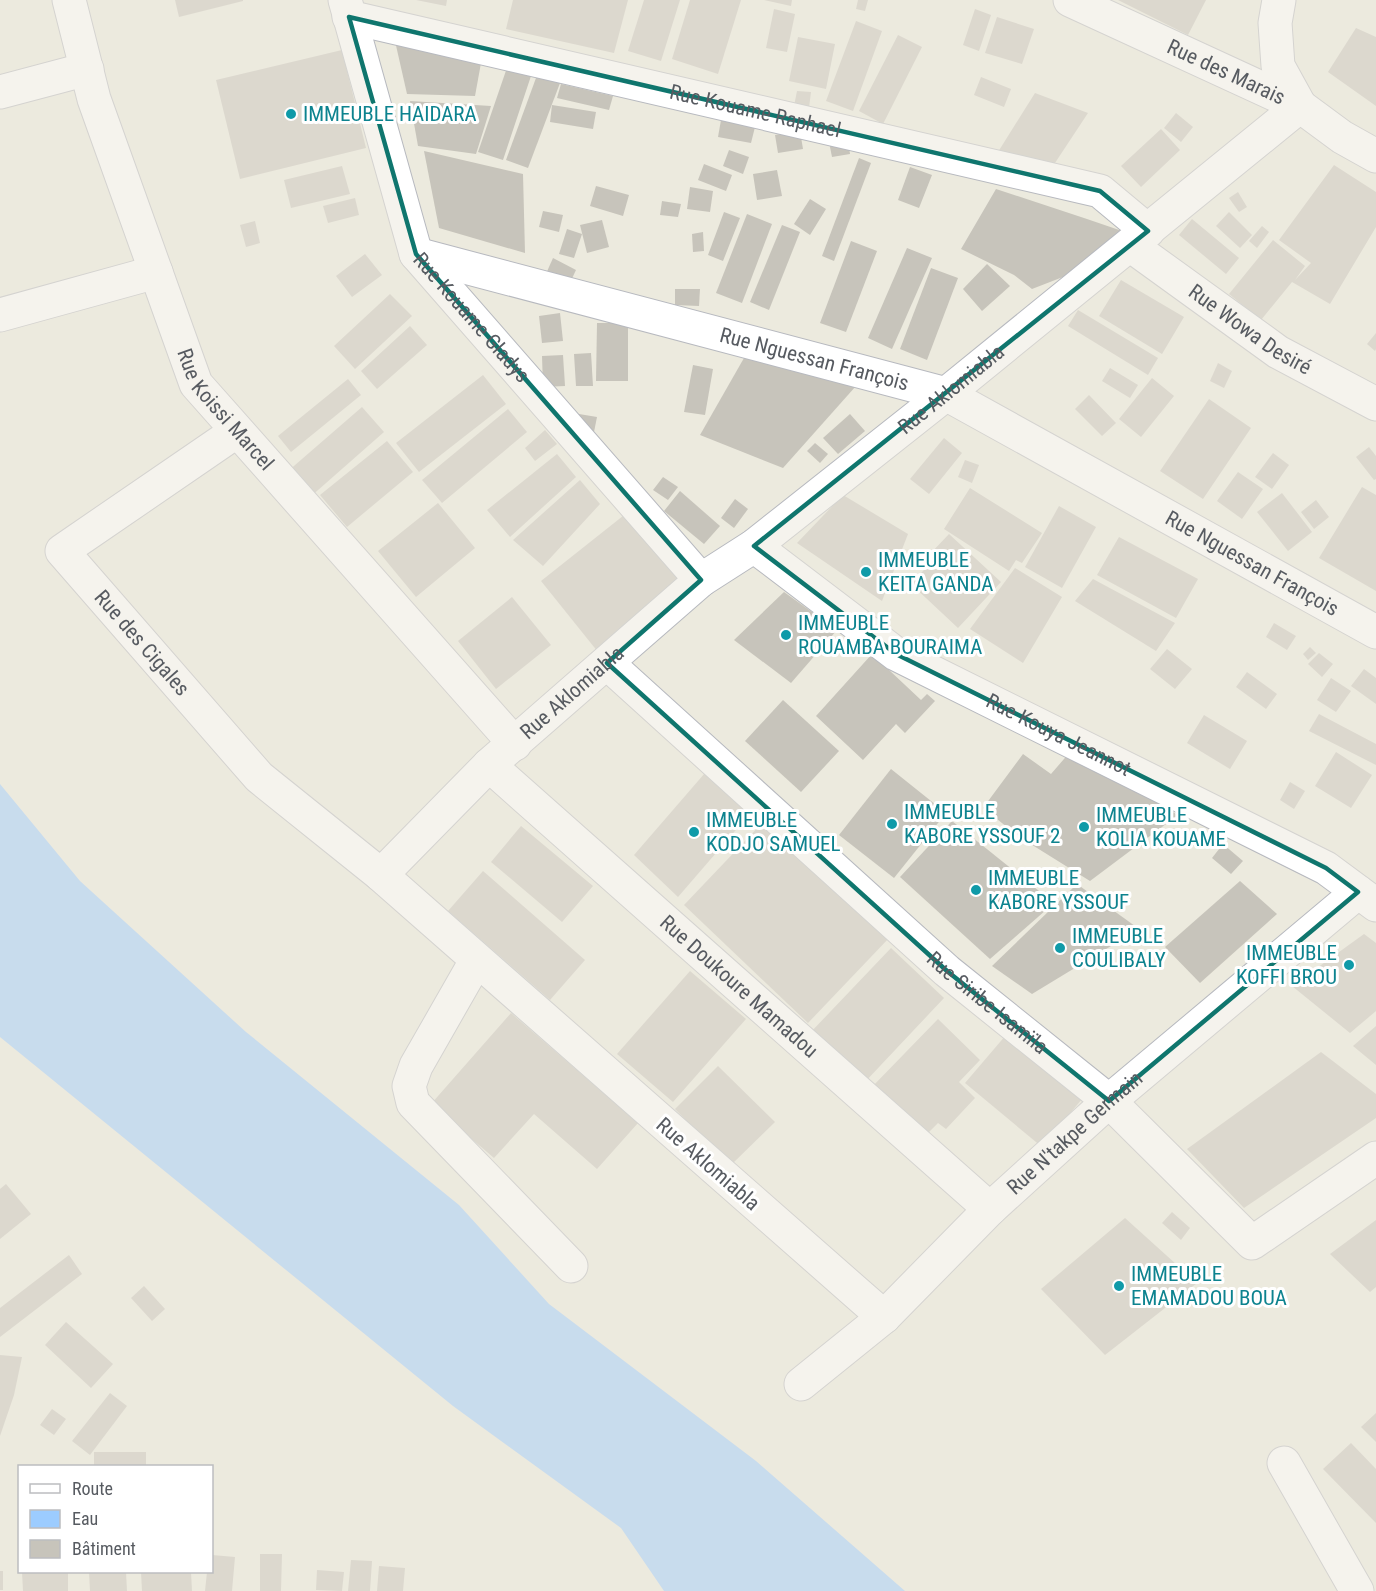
<svg xmlns="http://www.w3.org/2000/svg" width="1376" height="1591" font-family="'Roboto Condensed',sans-serif">
	<rect width="100%" height="100%" fill="#eceade"/>
	<!-- water -->
	<polygon fill="#9cccff" points="0,784 80,881 246,1032 459,1205 549,1304 756,1461 905,1591 664,1591 621,1528 453,1406 0,1037"/>
	<!-- building -->
	<g fill="#c7c4bb">
		<polygon points="175,0 243,0 243,1 179,17"/>
		<polygon points="416,0 447,0 446,6"/>
		<polygon points="513,0 628,0 614,53 506,29"/>
		<polygon points="644,0 680,0 661,61 628,51"/>
		<polygon points="690,0 741,0 718,74 672,59"/>
		<polygon points="764,0 792,0 791,6"/>
		<polygon points="858,0 868,0 865,11 856,9"/>
		<polygon points="1118,0 1206,0 1188,35"/>
		<polygon points="774,9 795,14 787,52 766,48"/>
		<polygon points="975,9 991,15 979,51 963,45"/>
		<polygon points="997,17 1034,29 1022,64 985,53"/>
		<polygon points="856,21 882,31 853,111 826,101"/>
		<polygon points="1356,28 1376,37 1376,106 1328,72"/>
		<polygon points="898,35 922,47 883,124 859,111"/>
		<polygon points="798,37 835,44 826,89 789,81"/>
		<polygon points="395,41 481,63 475,96 407,94"/>
		<polygon points="342,50 366,148 240,179 216,80"/>
		<polygon points="510,59 534,67 503,160 478,152"/>
		<polygon points="540,67 563,75 528,168 506,160"/>
		<polygon points="981,77 1011,89 1004,107 974,95"/>
		<polygon points="561,84 613,96 609,110 557,98"/>
		<polygon points="797,91 811,92 809,108 794,106"/>
		<polygon points="1035,93 1088,113 1051,169 998,152"/>
		<polygon points="410,101 491,106 476,154 418,146"/>
		<polygon points="552,105 596,112 593,129 550,122"/>
		<polygon points="1176,113 1193,127 1181,142 1164,128"/>
		<polygon points="721,120 755,127 751,143 718,137"/>
		<polygon points="1161,129 1180,150 1141,187 1121,166"/>
		<polygon points="800,131 803,149 778,153 775,135"/>
		<polygon points="847,134 850,154 832,157 828,137"/>
		<polygon points="729,150 749,157 743,174 723,166"/>
		<polygon points="424,151 523,174 525,253 439,228"/>
		<polygon points="859,158 871,163 834,261 822,256"/>
		<polygon points="704,164 732,175 726,191 698,180"/>
		<polygon points="1334,165 1376,192 1376,227 1330,304 1292,282 1261,320 1229,294 1273,240 1305,266 1295,280 1311,263 1279,240"/>
		<polygon points="342,166 350,194 291,208 284,180"/>
		<polygon points="910,167 932,175 919,208 898,200"/>
		<polygon points="777,170 782,196 757,200 753,174"/>
		<polygon points="596,186 629,195 623,216 590,206"/>
		<polygon points="690,187 713,191 710,212 687,209"/>
		<polygon points="996,189 1087,219 1125,232 1068,275 1032,289 1014,275 961,249"/>
		<polygon points="1238,192 1247,207 1239,212 1229,198"/>
		<polygon points="355,198 359,215 328,223 323,206"/>
		<polygon points="810,199 826,209 810,235 794,224"/>
		<polygon points="662,201 681,204 678,217 660,215"/>
		<polygon points="543,211 563,215 559,232 539,227"/>
		<polygon points="724,212 740,218 723,261 708,255"/>
		<polygon points="1229,212 1252,235 1240,248 1216,226"/>
		<polygon points="747,214 772,224 742,303 716,293"/>
		<polygon points="1192,219 1239,258 1226,274 1179,235"/>
		<polygon points="602,220 609,247 587,253 580,225"/>
		<polygon points="255,221 260,243 246,247 240,225"/>
		<polygon points="782,225 800,232 769,310 750,302"/>
		<polygon points="1262,226 1269,232 1257,248 1249,241"/>
		<polygon points="567,229 582,234 574,258 559,254"/>
		<polygon points="703,232 704,251 693,252 692,234"/>
		<polygon points="851,241 877,251 846,332 820,323"/>
		<polygon points="907,248 932,258 892,349 868,338"/>
		<polygon points="365,254 382,275 352,297 336,276"/>
		<polygon points="553,258 576,270 568,287 545,276"/>
		<polygon points="987,264 1010,286 982,311 963,289"/>
		<polygon points="931,268 958,278 927,360 900,349"/>
		<polygon points="1121,280 1184,317 1162,354 1099,316"/>
		<polygon points="675,289 700,289 699,306 675,305"/>
		<polygon points="390,294 412,316 355,369 334,346"/>
		<polygon points="1078,310 1158,358 1148,375 1068,326"/>
		<polygon points="560,313 563,341 542,343 539,316"/>
		<polygon points="597,323 628,323 628,381 596,381"/>
		<polygon points="410,326 427,345 377,389 361,371"/>
		<polygon points="1376,333 1376,349 1375,351 1367,344"/>
		<polygon points="748,351 864,377 783,468 700,435"/>
		<polygon points="591,353 593,386 576,386 574,354"/>
		<polygon points="563,355 565,386 543,387 542,356"/>
		<polygon points="1218,363 1232,371 1224,388 1210,381"/>
		<polygon points="693,365 713,369 705,415 684,412"/>
		<polygon points="1110,368 1138,385 1130,398 1102,381"/>
		<polygon points="483,375 506,404 419,472 396,443"/>
		<polygon points="1152,378 1174,396 1141,437 1119,419"/>
		<polygon points="348,379 361,395 291,452 278,436"/>
		<polygon points="1089,395 1116,423 1102,436 1075,409"/>
		<polygon points="1209,399 1251,428 1203,499 1160,471"/>
		<polygon points="362,407 384,432 309,498 287,472"/>
		<polygon points="508,409 527,432 442,503 422,480"/>
		<polygon points="579,414 597,417 593,437 576,434"/>
		<polygon points="850,414 865,431 838,454 823,438"/>
		<polygon points="545,430 557,444 535,461 525,448"/>
		<polygon points="944,438 962,453 929,494 910,479"/>
		<polygon points="387,441 413,472 347,527 320,495"/>
		<polygon points="815,443 828,454 820,463 807,451"/>
		<polygon points="1369,447 1376,456 1376,479 1374,480 1356,457"/>
		<polygon points="1273,453 1289,465 1272,489 1255,477"/>
		<polygon points="557,454 576,477 510,537 487,510"/>
		<polygon points="965,460 979,465 972,483 958,477"/>
		<polygon points="1238,472 1263,489 1242,519 1217,501"/>
		<polygon points="663,477 678,487 668,500 653,490"/>
		<polygon points="580,480 600,504 543,566 513,540"/>
		<polygon points="1362,487 1376,495 1376,591 1319,558"/>
		<polygon points="970,488 1042,533 1022,563 1016,560 1009,571 944,529"/>
		<polygon points="680,491 720,526 704,544 664,511"/>
		<polygon points="1282,493 1312,532 1288,551 1257,512"/>
		<polygon points="843,495 908,534 882,601 797,543"/>
		<polygon points="735,499 748,509 734,528 721,518"/>
		<polygon points="1316,500 1329,517 1314,529 1301,512"/>
		<polygon points="438,503 475,548 416,597 378,551"/>
		<polygon points="1059,506 1096,527 1062,588 1025,567"/>
		<polygon points="633,508 690,579 598,652 541,581"/>
		<polygon points="949,534 1001,582 958,628 911,584 935,558 930,554"/>
		<polygon points="1119,537 1198,579 1176,618 1097,575"/>
		<polygon points="1015,568 1062,597 1023,663 970,629"/>
		<polygon points="1093,579 1175,623 1156,651 1075,601"/>
		<polygon points="784,592 837,630 791,683 734,640"/>
		<polygon points="512,597 551,645 496,689 458,641"/>
		<polygon points="1274,623 1296,636 1287,650 1266,637"/>
		<polygon points="1310,647 1316,653 1308,660 1303,654"/>
		<polygon points="1167,649 1192,669 1175,689 1150,669"/>
		<polygon points="1319,653 1333,664 1322,677 1308,664"/>
		<polygon points="872,654 921,700 927,694 935,701 905,733 896,724 863,760 816,716"/>
		<polygon points="1364,669 1376,678 1376,704 1351,686"/>
		<polygon points="1247,672 1277,694 1266,709 1236,687"/>
		<polygon points="1331,678 1351,691 1336,712 1317,700"/>
		<polygon points="783,700 839,751 801,792 745,741"/>
		<polygon points="1319,714 1376,744 1376,765 1309,731"/>
		<polygon points="1204,715 1247,741 1230,769 1187,743"/>
		<polygon points="1070,752 1178,815 1090,881 1021,838 983,808 1023,754 1051,774"/>
		<polygon points="1336,752 1372,775 1351,808 1315,786"/>
		<polygon points="711,766 754,809 678,897 634,855"/>
		<polygon points="891,769 946,813 894,878 839,835"/>
		<polygon points="1290,782 1305,791 1294,809 1280,800"/>
		<polygon points="765,820 890,937 808,1023 684,905"/>
		<polygon points="952,821 1054,903 990,959 900,877"/>
		<polygon points="521,826 593,886 562,922 491,862"/>
		<polygon points="1223,844 1243,861 1231,874 1212,858"/>
		<polygon points="483,871 585,960 550,1000 448,911"/>
		<polygon points="1240,881 1277,914 1200,983 1165,947"/>
		<polygon points="1077,884 1139,929 1032,994 992,966"/>
		<polygon points="1364,934 1376,943 1376,1011 1350,1033 1292,986"/>
		<polygon points="891,948 944,998 864,1083 810,1033"/>
		<polygon points="690,971 746,1019 673,1102 617,1054"/>
		<polygon points="511,1013 638,1123 597,1169 534,1114 494,1158 431,1104"/>
		<polygon points="938,1019 980,1060 959,1082 975,1098 946,1129 938,1123 924,1137 871,1088"/>
		<polygon points="1376,1026 1376,1065 1353,1046"/>
		<polygon points="1006,1035 1082,1099 1042,1147 965,1083"/>
		<polygon points="1321,1052 1376,1094 1376,1118 1244,1208 1187,1149"/>
		<polygon points="718,1066 775,1122 730,1166 675,1109"/>
		<polygon points="6,1184 31,1214 0,1239 0,1189"/>
		<polygon points="1172,1212 1190,1228 1181,1240 1162,1223"/>
		<polygon points="1125,1218 1197,1283 1105,1355 1041,1289"/>
		<polygon points="1376,1220 1376,1287 1370,1292 1330,1254"/>
		<polygon points="69,1255 82,1274 0,1337 0,1308"/>
		<polygon points="144,1286 165,1309 152,1321 131,1298"/>
		<polygon points="66,1322 113,1364 91,1388 45,1345"/>
		<polygon points="0,1355 22,1357 14,1395 0,1436"/>
		<polygon points="110,1393 127,1406 90,1455 72,1441"/>
		<polygon points="52,1409 66,1419 54,1435 40,1425"/>
		<polygon points="1376,1413 1376,1442 1361,1427"/>
		<polygon points="1351,1443 1376,1469 1376,1523 1323,1469"/>
		<rect x="94" y="1452" width="52" height="14"/>
		<polygon points="260,1554 282,1554 281,1591 260,1591"/>
		<polygon points="212,1555 235,1557 232,1591 205,1591 207,1572 212,1572"/>
		<polygon points="351,1560 372,1561 370,1591 348,1591"/>
		<polygon points="379,1566 405,1568 403,1591 377,1591"/>
		<polygon points="317,1570 344,1572 342,1591 316,1590"/>
		<rect x="0" y="1571" width="3" height="19"/>
		<polygon points="22,1572 68,1572 68,1591 23,1591"/>
		<polygon points="89,1572 126,1572 127,1591 90,1591"/>
		<polygon points="141,1572 191,1572 192,1591 142,1591"/>
	</g>
	<g fill="none" stroke-linecap="round" stroke-linejoin="round">
		<defs>
			<g id="minor">
				<path id="s1" d="M 69,0 L 94,99 L 196,384 L 515,744"/>
				<path id="s2" d="M 345,0 L 416,254 L 701,580"/>
				<path id="s3" d="M 1070,0 L 1300,106 L 1342,137 L 1376,156"/>
				<polyline points="1279,0 1275,23 1278,66 1300,106"/>
				<path id="s4" d="M 349,17 L 1100,191 L 1148,231"/>
				<polyline points="0,92 87,69"/>
				<path id="s5" d="M 1130,245 L 1278,352 L 1376,404"/>
				<path id="s6" d="M 416,254 L 946,394 L 1376,632"/>
				<polyline points="0,315 156,272"/>
				<path id="s7" d="M 237,431 L 62,551 L 259,777 L 381,875"/>
				<path id="s8" d="M 754,546 L 896,654 L 1326,868 L 1376,905"/>
				<path id="s9" d="M 607,663 L 947,971 L 1109,1101 L 1252,1243 L 1376,1158"/>
				<path id="s10" d="M 489,765 L 990,1209"/>
				<polyline points="476,961 416,1066 409,1086 413,1103 571,1266"/>
				<path id="s11" d="M 884,1317 L 381,875 L 489,765 L 701,580 L 754,546 L 946,394 L 1300,106"/>
				<path id="s12" d="M 801,1384 L 884,1317 L 990,1209 L 1109,1101 L 1358,892"/>
				<polyline points="1284,1463 1357,1591"/>
			</g>
		</defs>
		<!-- minor casing -->
		<use href="#minor" stroke="#b7b9bf" stroke-width="35"/>
		<!-- minor -->
		<use href="#minor" stroke="#fff" stroke-width="33"/>
	</g>
	<!-- marked area -->
	<path d="M0 0H1376V1591H0ZM 349,17 L 1100,191 L 1148,231 L 754,546 L 896,654 L 1326,868 L 1358,892 L 1109,1101 L 947,971 L 607,663 L 701,580 L 416,254 Z" fill="#eceade" fill-opacity=".55" fill-rule="evenodd"/>
	<path fill="none" stroke="#0f766e" stroke-width="4.5" stroke-linejoin="round" d="M 349,17 L 1100,191 L 1148,231 L 754,546 L 896,654 L 1326,868 L 1358,892 L 1109,1101 L 947,971 L 607,663 L 701,580 L 416,254 Z"/>
	<!-- markers -->
	<g fill="#0f9aa8" stroke="#fff" stroke-width="2">
		<circle cx="291" cy="114" r="6"/>
		<circle cx="866" cy="572" r="6"/>
		<circle cx="786" cy="635" r="6"/>
		<circle cx="892" cy="824" r="6"/>
		<circle cx="1084" cy="827" r="6"/>
		<circle cx="694" cy="832" r="6"/>
		<circle cx="976" cy="890" r="6"/>
		<circle cx="1060" cy="948" r="6"/>
		<circle cx="1349" cy="965" r="6"/>
		<circle cx="1119" cy="1286" r="6"/>
	</g>
	<g text-anchor="middle" stroke-width="6" stroke-linejoin="round" paint-order="stroke">
		<!-- street labels -->
		<g font-size="21" fill="#575b61" stroke="#fff">
			<text dy="7" stroke="none"><textPath href="#s3" startOffset="172">Rue des Marais</textPath></text>
			<text dy="7" stroke="none"><textPath href="#s4" startOffset="417">Rue Kouame Raphael</textPath></text>
			<text dy="7" stroke="none"><textPath href="#s2" startOffset="348">Rue Kouame Gladys</textPath></text>
			<text dy="7" stroke="none"><textPath href="#s5" startOffset="147">Rue Wowa Desiré</textPath></text>
			<text dy="7" stroke="none"><textPath href="#s6" startOffset="412">Rue Nguessan François</textPath></text>
			<text dy="7" stroke="none"><textPath href="#s11" startOffset="1420">Rue Aklomiabla</textPath></text>
			<text dy="7" stroke="none"><textPath href="#s1" startOffset="442">Rue Koissi Marcel</textPath></text>
			<text dy="7" stroke="none"><textPath href="#s6" startOffset="898">Rue Nguessan François</textPath></text>
			<text dy="7" stroke="none"><textPath href="#s7" startOffset="334">Rue des Cigales</textPath></text>
			<text dy="7" stroke="none"><textPath href="#s11" startOffset="934">Rue Aklomiabla</textPath></text>
			<text dy="7" stroke="none"><textPath href="#s8" startOffset="360">Rue Kouya Jeannot</textPath></text>
			<text dy="7" stroke="none"><textPath href="#s10" startOffset="334">Rue Doukoure Mamadou</textPath></text>
			<text dy="7" stroke="none"><textPath href="#s9" startOffset="510">Rue Siribe Isamïla</textPath></text>
			<text dy="7" stroke="none"><textPath href="#s12" startOffset="372">Rue N'takpe Germain</textPath></text>
			<text transform="translate(708 1164) rotate(41)" y="7">Rue Aklomiabla</text>
		</g>
		<!-- culture labels -->
		<g font-size="21" fill="#0d838f" stroke="#fff" text-anchor="start">
			<text x="303" y="121">IMMEUBLE HAIDARA</text>
			<text x="878" y="567">IMMEUBLE<tspan x="878" dy="24">KEITA GANDA</tspan></text>
			<text x="798" y="630">IMMEUBLE<tspan x="798" dy="24">ROUAMBA BOURAIMA</tspan></text>
			<text x="904" y="819">IMMEUBLE<tspan x="904" dy="24">KABORE YSSOUF 2</tspan></text>
			<text x="1096" y="822">IMMEUBLE<tspan x="1096" dy="24">KOLIA KOUAME</tspan></text>
			<text x="706" y="827">IMMEUBLE<tspan x="706" dy="24">KODJO SAMUEL</tspan></text>
			<text x="988" y="885">IMMEUBLE<tspan x="988" dy="24">KABORE YSSOUF</tspan></text>
			<text x="1072" y="943">IMMEUBLE<tspan x="1072" dy="24">COULIBALY</tspan></text>
			<text x="1337" y="960" text-anchor="end">IMMEUBLE<tspan x="1337" dy="24">KOFFI BROU</tspan></text>
			<text x="1131" y="1281">IMMEUBLE<tspan x="1131" dy="24">EMAMADOU BOUA</tspan></text>
		</g>
	</g>
	<!-- legend -->
	<rect x="18" y="1465" width="195" height="108" fill="#ffffff" stroke="#bcbdc0" stroke-width="1.5"/>
	<rect x="30" y="1484" width="30" height="9" fill="#ffffff" stroke="#bcbdc0" stroke-width="1.5"/>
	<text x="72" y="1495" font-size="18" fill="#575b61">Route</text>
	<rect x="30" y="1510" width="30" height="18" fill="#9cccff" stroke="#bcbdc0" stroke-width="1.5"/>
	<text x="72" y="1525" font-size="18" fill="#575b61">Eau</text>
	<rect x="30" y="1540" width="30" height="18" fill="#c7c4bb" stroke="#bcbdc0" stroke-width="1.5"/>
	<text x="72" y="1555" font-size="18" fill="#575b61">Bâtiment</text>
</svg>
